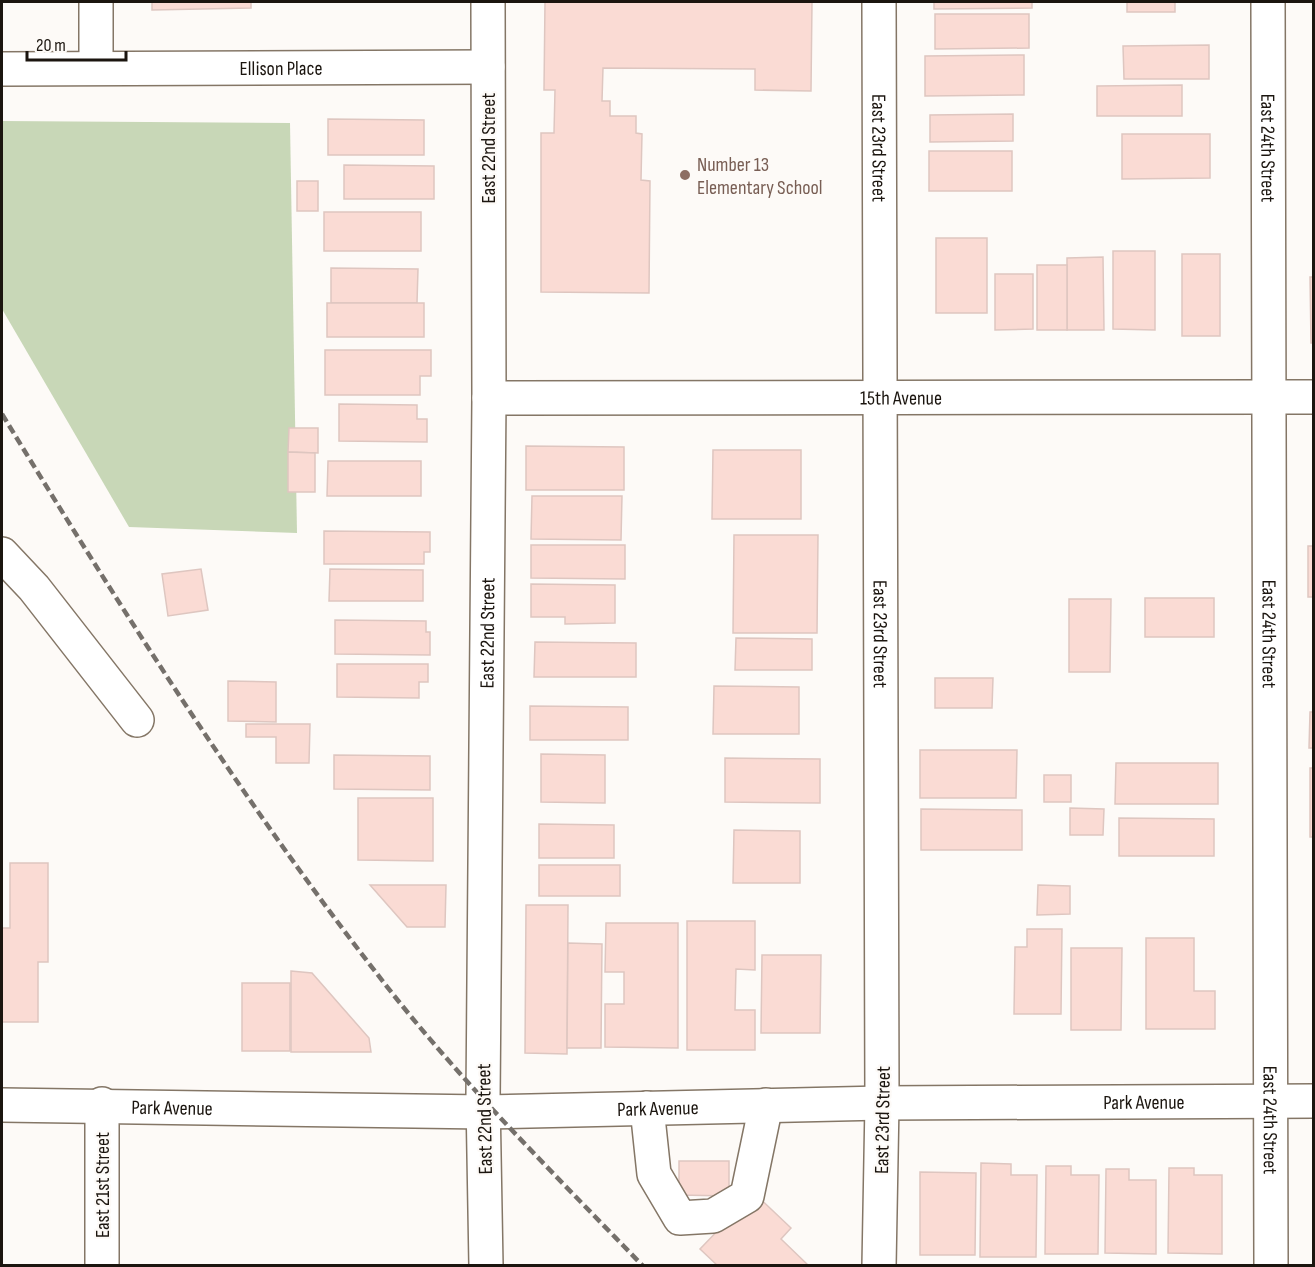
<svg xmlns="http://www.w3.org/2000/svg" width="1315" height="1267" font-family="'Sofia Sans Condensed',sans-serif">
	<rect width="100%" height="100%" fill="#fdfaf7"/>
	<!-- green -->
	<polygon fill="#c8d7b7" points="2,121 290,123 297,533 129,527 2,309"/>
	<!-- building -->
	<g fill="#fadbd4" stroke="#dec6c0" stroke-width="1.5">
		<polygon points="152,2 251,2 251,8 152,10"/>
		<polygon points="545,2 812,2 811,91 755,90 755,69 603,68 602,101 610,101 610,116 636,116 636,133 642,134 641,180 650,181 649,293 541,292 541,133 554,133 555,90 544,90"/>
		<polygon points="934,2 1032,2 1032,8 934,9"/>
		<rect x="1127" y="2" width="48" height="10"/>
		<polygon points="935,14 1029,14 1029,48 935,49"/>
		<polygon points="1209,45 1209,79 1124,79 1123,46"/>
		<polygon points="1024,55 1024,95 925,96 925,56"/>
		<polygon points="1182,85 1182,116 1097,116 1097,86"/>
		<polygon points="1013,114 1013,141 930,142 930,115"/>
		<polygon points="328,119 424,120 424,155 328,155"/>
		<polygon points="1122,134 1210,134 1210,178 1122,179"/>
		<rect x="929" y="151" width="83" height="40"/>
		<polygon points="344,165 434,166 434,199 344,199"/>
		<rect x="297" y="181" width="21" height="30"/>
		<rect x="324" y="212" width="97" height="39"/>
		<rect x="936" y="238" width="51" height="75"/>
		<polygon points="1113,251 1155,251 1155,330 1113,329"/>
		<rect x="1182" y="254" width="38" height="82"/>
		<polygon points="1103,257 1104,330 1067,330 1067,258"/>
		<rect x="1037" y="265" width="30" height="65"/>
		<polygon points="331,268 418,269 417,303 331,303"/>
		<polygon points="995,274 1033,274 1033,329 995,330"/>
		<polygon points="1310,277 1314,277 1314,343 1311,343"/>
		<rect x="327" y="303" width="97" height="34"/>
		<polygon points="325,350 431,350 431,376 420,376 420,395 325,395"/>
		<polygon points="339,404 417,405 417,419 427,419 427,442 339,441"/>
		<polygon points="289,428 318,428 318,453 288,452"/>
		<polygon points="526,446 624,447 624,490 526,490"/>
		<polygon points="713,450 801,450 801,519 712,519"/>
		<polygon points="288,452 315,453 315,492 288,492"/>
		<polygon points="328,461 421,461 421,496 327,496"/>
		<polygon points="532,496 622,496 621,540 531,539"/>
		<polygon points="324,531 430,532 430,552 424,552 424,564 324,564"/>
		<polygon points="734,535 818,535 817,633 733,633"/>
		<polygon points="531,545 625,545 625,579 531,578"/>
		<rect x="1308" y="546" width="6" height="51"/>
		<polygon points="201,569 208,610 168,616 162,574"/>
		<polygon points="330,569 423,570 423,601 329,601"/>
		<polygon points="531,584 615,585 615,623 565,624 565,617 531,617"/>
		<rect x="1145" y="598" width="69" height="39"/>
		<polygon points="1069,599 1111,599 1110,672 1069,672"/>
		<polygon points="335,620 426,621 426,632 430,632 430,655 335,654"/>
		<polygon points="736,638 812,639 812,670 735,670"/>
		<polygon points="535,642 636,643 636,677 534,677"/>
		<polygon points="337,664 428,664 428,682 419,682 419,698 337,697"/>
		<polygon points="935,678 993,678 992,708 935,708"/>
		<polygon points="228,681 276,682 276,722 228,721"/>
		<polygon points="714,686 799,687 799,734 713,734"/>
		<polygon points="530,706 628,707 628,740 530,740"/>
		<polygon points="1310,712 1314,712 1314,748 1309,748"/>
		<polygon points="246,724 310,724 309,763 276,763 276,737 246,737"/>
		<polygon points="920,750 1017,750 1016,798 920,798"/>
		<polygon points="541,754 605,755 605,803 541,802"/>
		<polygon points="334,755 430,756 430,790 334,789"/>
		<polygon points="725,758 820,759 820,803 725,802"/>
		<polygon points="1116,763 1218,763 1218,804 1115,804"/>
		<rect x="1310" y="768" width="4" height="69"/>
		<rect x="1044" y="775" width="27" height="27"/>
		<polygon points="358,798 433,798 433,861 358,860"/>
		<polygon points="1070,808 1104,809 1103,835 1070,835"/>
		<polygon points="921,809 1022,810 1022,850 921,850"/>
		<polygon points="1119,818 1214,819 1214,856 1119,856"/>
		<polygon points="539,824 614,825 614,858 539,858"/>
		<polygon points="734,830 800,831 800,883 733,883"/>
		<polygon points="10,863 48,863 48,962 38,962 38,1022 2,1022 2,928 10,928"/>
		<rect x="539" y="865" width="81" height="31"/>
		<polygon points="370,885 446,885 445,927 407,927"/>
		<polygon points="1038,885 1070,886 1070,914 1037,915"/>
		<polygon points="526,905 568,905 567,1054 525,1053"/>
		<polygon points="687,921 755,921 755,970 736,969 735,1010 755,1010 755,1050 687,1050"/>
		<polygon points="606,923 678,923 678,1048 605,1047 605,1004 624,1004 624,972 605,972"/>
		<polygon points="1027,929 1062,929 1061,1014 1014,1014 1015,947 1027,947"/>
		<polygon points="1146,938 1194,938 1194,991 1215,991 1215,1029 1146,1029"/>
		<polygon points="568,943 602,944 601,1048 567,1048"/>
		<polygon points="1071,948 1122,948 1121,1030 1071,1030"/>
		<polygon points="762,955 821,955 820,1033 761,1033"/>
		<polygon points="291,971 312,973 369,1038 371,1052 291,1052"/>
		<rect x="242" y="983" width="48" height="68"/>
		<polygon points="679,1161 729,1161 729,1196 679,1195"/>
		<polygon points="981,1163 1011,1164 1011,1175 1037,1175 1036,1257 980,1257"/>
		<polygon points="1046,1166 1071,1166 1071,1175 1099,1175 1098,1254 1045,1254"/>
		<polygon points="1169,1168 1194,1168 1194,1175 1222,1175 1222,1254 1168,1253"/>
		<polygon points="1106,1169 1129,1169 1129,1180 1156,1180 1156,1254 1105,1253"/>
		<polygon points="920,1172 976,1173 975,1255 920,1255"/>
		<polygon points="754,1193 791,1228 781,1239 809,1266 718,1266 700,1249"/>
	</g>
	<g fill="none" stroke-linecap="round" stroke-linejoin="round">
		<defs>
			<g id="minor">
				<path id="s1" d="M 879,2 L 882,1103 L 879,1266"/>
				<path id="s2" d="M 1268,2 L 1271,1266"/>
				<polyline points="96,68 96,2"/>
				<path id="s3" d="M 2,69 L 488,67"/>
				<path id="s4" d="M 489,398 L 1314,397"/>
				<polyline points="2,554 34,588 137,720"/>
				<path id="s5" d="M 2,1105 L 485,1112 L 882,1103 L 1314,1101"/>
				<polyline points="647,1108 654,1174 680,1218 713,1216 747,1196 766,1105"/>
				<polyline points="102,1266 102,1104"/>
				<path id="s6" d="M 486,1266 L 483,1099 L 489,398 L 488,2"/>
			</g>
		</defs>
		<!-- minor casing -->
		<use href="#minor" stroke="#847666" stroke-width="36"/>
		<!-- minor -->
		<use href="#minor" stroke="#fff" stroke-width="33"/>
		<!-- rail -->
		<path stroke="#75706b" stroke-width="4.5" stroke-dasharray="9 4.5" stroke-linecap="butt" d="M 2,414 C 123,612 248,810 392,993 C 469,1090 557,1177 643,1266"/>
	</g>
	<!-- markers -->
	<circle fill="#8d6e63" stroke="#fdfaf7" stroke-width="2" cx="685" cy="175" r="6"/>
	<g text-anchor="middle" stroke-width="4.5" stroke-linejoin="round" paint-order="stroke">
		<!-- street labels -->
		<g font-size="20" fill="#1b150f" stroke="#fdfaf7">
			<text dy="7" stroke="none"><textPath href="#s3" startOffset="279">Ellison Place</textPath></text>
			<text transform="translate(488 148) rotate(-90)" y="7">East 22nd Street</text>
			<text dy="7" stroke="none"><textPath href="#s1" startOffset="146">East 23rd Street</textPath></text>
			<text dy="7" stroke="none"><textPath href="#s2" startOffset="146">East 24th Street</textPath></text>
			<text dy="7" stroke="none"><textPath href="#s4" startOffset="412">15th Avenue</textPath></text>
			<text dy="7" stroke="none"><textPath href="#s6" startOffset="633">East 22nd Street</textPath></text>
			<text dy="7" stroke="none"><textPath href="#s1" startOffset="632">East 23rd Street</textPath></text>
			<text dy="7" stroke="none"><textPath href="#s2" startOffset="632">East 24th Street</textPath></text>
			<text dy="7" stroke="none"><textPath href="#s5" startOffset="1142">Park Avenue</textPath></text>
			<text dy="7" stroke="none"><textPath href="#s5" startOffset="170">Park Avenue</textPath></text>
			<text dy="7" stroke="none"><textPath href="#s5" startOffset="656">Park Avenue</textPath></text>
			<text transform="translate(484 1119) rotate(-91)" y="7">East 22nd Street</text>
			<text dy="7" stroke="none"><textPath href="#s2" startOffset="1118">East 24th Street</textPath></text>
			<text transform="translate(882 1120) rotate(-89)" y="7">East 23rd Street</text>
			<text transform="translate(102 1185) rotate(-90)" y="7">East 21st Street</text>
		</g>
		<!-- education labels -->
		<g font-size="20" fill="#785e54" stroke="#fdfaf7" text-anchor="start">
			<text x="697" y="171">Number 13<tspan x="697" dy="23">Elementary School</tspan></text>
		</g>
	</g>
	<!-- border -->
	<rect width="1315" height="1267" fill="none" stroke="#1b150f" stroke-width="6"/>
	<!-- scale -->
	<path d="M27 51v9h99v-9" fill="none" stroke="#1b150f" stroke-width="3"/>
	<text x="36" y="51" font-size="18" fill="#1b150f" stroke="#fdfaf7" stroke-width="4.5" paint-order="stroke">20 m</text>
</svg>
